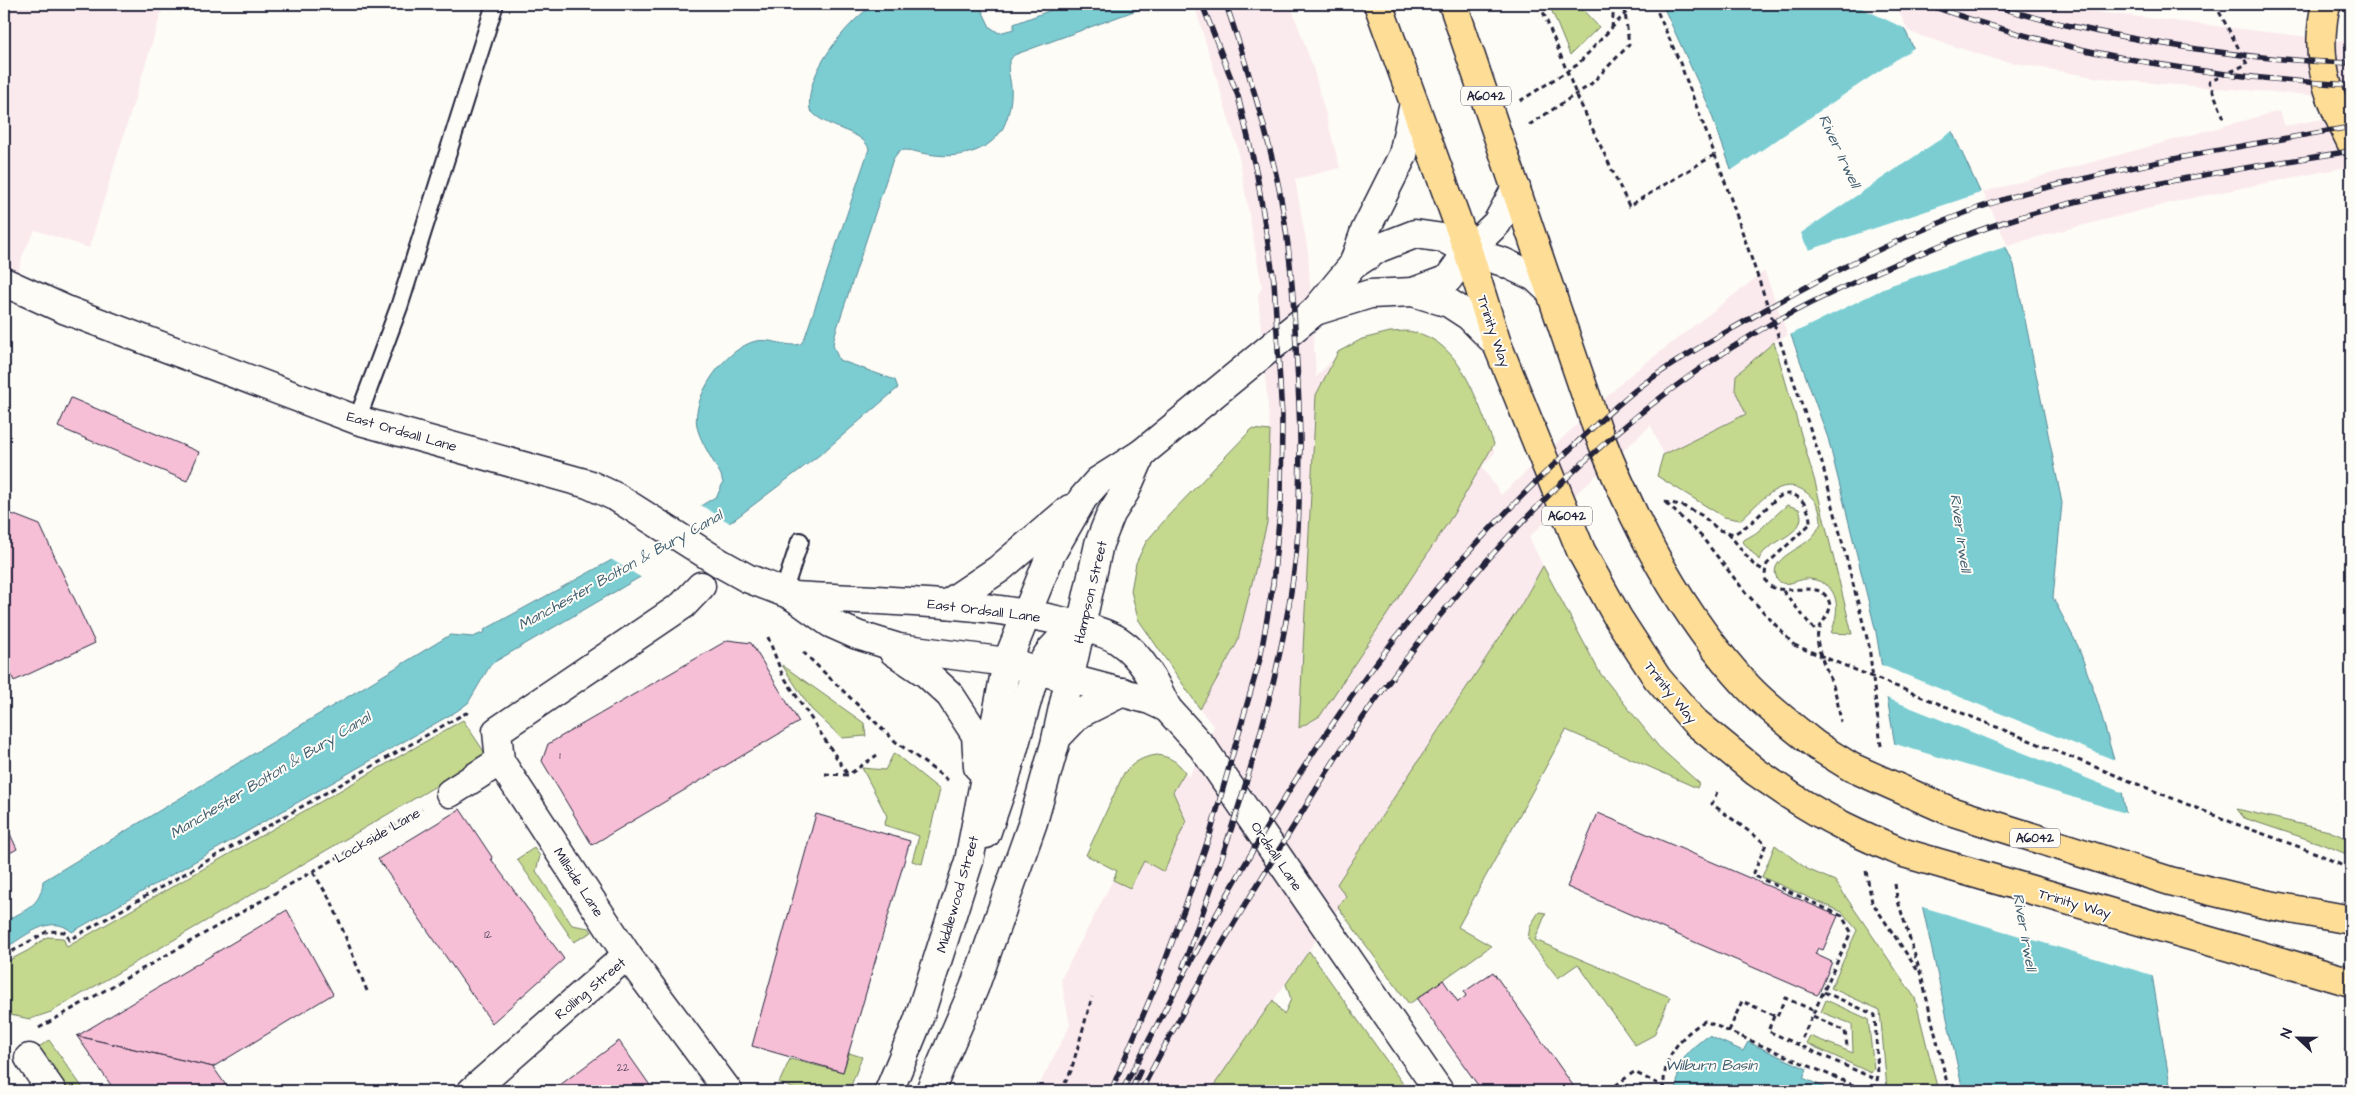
<svg xmlns="http://www.w3.org/2000/svg" width="2355" height="1095" font-family="'Architects Daughter',sans-serif">
	<rect width="100%" height="100%" fill="#fdfcf7"/>
	<filter id="ink" filterUnits="userSpaceOnUse"><feTurbulence type="fractalNoise" baseFrequency=".02" numOctaves="2"/><feDisplacementMap in="SourceGraphic" scale="10" xChannelSelector="R" yChannelSelector="G"/><feConvolveMatrix kernelMatrix="1 2 1 2 8 2 1 2 1" color-interpolation-filters="sRGB"/></filter>
	<g filter="url(#ink)">
		<!-- built -->
		<g fill="#fbeaed">
			<polygon points="4,4 164,4 89,248 35,230 23,254 14,288 4,317"/>
			<polygon points="1194,4 1290,4 1313,67 1340,168 1295,179 1308,252 1316,377 1337,355 1485,428 1495,453 1482,466 1501,495 1630,375 1804,241 2279,111 2284,126 2351,114 2351,166 2182,200 2026,240 1945,269 1842,309 1774,342 1768,347 1735,390 1746,414 1663,455 1651,425 1529,537 1543,566 1521,605 1338,883 1347,896 1210,1091 1036,1091 1070,1025 1061,979 1113,880 1130,888 1173,792 1185,772 1189,777 1214,727 1200,709 1237,643 1267,523 1270,431 1258,295 1262,287 1237,146"/>
			<polygon points="1853,4 2055,4 2072,9 2351,42 2351,98 2163,84 2093,77 1998,60 1915,34"/>
		</g>
		<!-- green -->
		<g fill="#c4d98e" stroke="#737e64">
			<polygon points="1549,4 1577,4 1599,27 1570,55"/>
			<path d="M 1390,332 C 1397,332 1406,330 1413,332 C 1462,341 1478,405 1494,444 L 1453,515 L 1320,716 L 1299,728 L 1316,395 L 1338,352 L 1362,339 Z"/>
			<path d="M 1774,342 L 1815,482 L 1852,634 L 1831,633 C 1840,611 1841,583 1810,579 C 1800,577 1781,592 1776,576 C 1770,559 1800,549 1810,539 C 1815,535 1818,529 1821,523 C 1821,511 1817,501 1807,493 C 1781,472 1759,504 1740,520 L 1724,517 L 1657,476 L 1663,455 L 1746,414 L 1735,390 L 1736,375 Z"/>
			<polygon points="1252,429 1270,431 1267,523 1237,643 1200,709 1138,619 1131,591 1136,563 1146,542 1169,515"/>
			<path d="M 1787,505 L 1799,509 C 1811,535 1765,540 1759,560 L 1742,541 L 1756,533 Z"/>
			<polygon points="1543,566 1600,673 1659,747 1699,783 1697,788 1566,730 1458,927 1491,946 1409,1004 1338,907 1346,896 1337,884 1521,605"/>
			<polygon points="782,665 864,723 866,736 842,738 811,709"/>
			<polygon points="463,720 487,756 51,1012 30,1019 10,1015 4,1018 4,963 29,950 47,937 63,938 67,947"/>
			<polygon points="894,753 940,790 922,864 912,861 919,836 884,825 887,816 862,768 885,770"/>
			<path d="M 1157,755 C 1170,757 1177,761 1185,772 L 1173,792 L 1186,821 L 1164,872 L 1144,861 L 1130,888 L 1113,880 L 1117,871 L 1086,855 L 1124,773 C 1134,762 1142,757 1157,755 Z"/>
			<polygon points="2237,809 2329,831 2351,840 2351,856 2325,845 2244,818"/>
			<polygon points="1775,845 1807,869 1835,881 1915,998 1938,1091 1892,1091 1887,1089 1880,1010 1831,988 1857,930 1842,912 1762,877"/>
			<polygon points="534,848 540,856 536,871 572,925 589,928 592,932 574,942 517,859"/>
			<polygon points="1539,912 1546,913 1535,940 1670,997 1654,1035 1635,1045 1578,964 1558,978 1528,939 1530,926"/>
			<polygon points="1309,951 1408,1091 1210,1091 1273,1000 1284,1015 1291,999 1286,984"/>
			<polygon points="1826,1000 1868,1019 1874,1069 1871,1073 1806,1043 1810,1036 1853,1053 1852,1024 1821,1012"/>
			<polygon points="49,1040 85,1091 70,1091 39,1047"/>
			<polygon points="849,1053 862,1057 849,1091 799,1091 779,1083 790,1059 843,1072"/>
		</g>
		<!-- water -->
		<g fill="#7bcdd2" stroke="#578996">
			<path d="M 874,4 L 979,4 L 990,27 L 999,33 L 1014,29 L 1014,24 L 1067,4 L 1153,4 L 1014,55 C 1004,66 1010,74 1011,87 C 1012,100 1009,116 1003,128 C 988,154 955,159 928,154 C 917,153 910,148 899,151 L 893,159 L 835,334 L 833,345 L 839,360 L 895,380 L 898,388 L 822,453 L 719,531 L 491,664 L 468,703 L 457,711 L 72,932 C 51,912 23,938 4,949 L 4,922 C 24,910 41,907 43,881 L 450,635 L 473,637 L 485,632 L 484,630 L 610,561 L 717,496 L 723,483 L 721,475 C 713,460 701,443 697,427 C 691,396 726,348 756,341 C 772,338 787,348 801,344 L 805,337 L 869,149 C 863,130 827,130 810,110 C 804,73 846,24 874,4 Z"/>
			<polygon points="1662,4 1893,4 2014,265 2062,503 2053,598 2078,646 2098,703 2121,785 2171,1091 1963,1091 1921,900 1876,632 1828,438 1707,102"/>
			<path d="M 1709,1036 L 1743,1051 L 1748,1042 L 1807,1069 L 1803,1078 L 1833,1091 L 1677,1091 C 1676,1065 1686,1049 1709,1036 Z"/>
		</g>
		<!-- pier -->
		<g fill="#fdfcf7">
			<polygon points="1853,4 1895,4 1908,30"/>
			<polygon points="1915,47 1954,130 1801,233 1804,241 1809,250 1983,192 2008,246 1891,285 1788,336 1729,172"/>
			<polygon points="699,504 733,525 642,578 609,558"/>
			<polygon points="1879,664 2117,761 2126,794 1884,697"/>
			<polygon points="1892,743 2129,814 2155,976 1919,906"/>
		</g>
		<!-- building -->
		<g fill="#f6bfd6" stroke="#22223b">
			<polygon points="71,398 199,452 187,481 58,427"/>
			<polygon points="4,511 40,525 95,643 14,681 4,658"/>
			<polygon points="728,640 751,643 799,722 592,845 542,761 548,744"/>
			<polygon points="460,809 492,857 491,859 564,959 492,1023 378,859"/>
			<polygon points="1598,813 1838,916 1823,950 1818,948 1815,954 1832,962 1819,993 1817,995 1567,887"/>
			<polygon points="816,814 910,841 843,1072 752,1046"/>
			<polygon points="4,821 17,849 4,856"/>
			<polygon points="287,910 333,994 213,1067 77,1036"/>
			<polygon points="1493,972 1577,1091 1482,1091 1417,999 1443,980 1458,1002 1466,996 1464,992"/>
			<polygon points="77,1036 213,1067 230,1091 115,1091"/>
			<polygon points="619,1041 654,1091 552,1091"/>
		</g>
		<g fill="none" stroke-linecap="round" stroke-linejoin="round">
			<defs>
				<g id="lane">
					<polyline points="357,420 399,307 495,4"/>
					<polyline points="783,593 800,541"/>
				</g>
				<g id="street">
					<polyline points="500,761 627,955"/>
					<polyline points="450,793 500,761 497,731 683,605 701,586"/>
					<polyline points="29,1058 52,1091"/>
					<polyline points="472,1091 627,955 728,1091"/>
				</g>
				<g id="secondary">
					<polyline points="1353,265 1365,231 1403,155 1414,103"/>
					<polyline points="4,282 66,310 357,420 588,484 616,497 720,563 747,578 791,595 830,623 857,635 899,648 1007,662 1150,700 1167,708 1203,748 1439,1091"/>
					<polyline points="1413,292 1449,303 1469,316 1497,344"/>
					<polyline points="1315,311 1370,294 1413,292 1448,279 1468,251 1497,223 1516,188"/>
					<path d="M 792,596 C 882,601 974,601 1061,621 C 1076,625 1107,632 1119,641 C 1143,657 1155,683 1167,708"/>
					<polyline points="947,604 999,569 1070,509"/>
					<polyline points="893,651 926,673 950,695 976,735 978,767"/>
					<polyline points="1057,737 1079,714 1123,692"/>
					<path d="M 986,834 L 1005,779 L 1032,683 C 1045,655 1055,640 1082,626"/>
					<polyline points="889,1091 918,1021 969,861 1007,662 1051,554 1083,498 1098,481 1142,453 1315,311 1353,265 1379,248 1415,234 1443,238 1468,251 1503,262 1535,277 1552,293"/>
					<polyline points="930,1091 974,988 1033,822 1055,744 1099,544 1111,514 1125,492 1142,453"/>
				</g>
				<path id="primary" d="M 2327,4 C 2323,12 2323,21 2322,30 C 2318,72 2333,106 2351,142"/>
				<g id="highway">
					<polyline points="1378,4 1468,251 1497,344 1581,551 1618,618 1657,678 1694,721 1756,772 1788,794"/>
					<path d="M 1453,4 L 1599,434 C 1635,526 1680,614 1748,687 C 1769,709 1794,728 1817,746"/>
					<polyline points="2264,904 2351,920"/>
					<polyline points="2254,954 2351,982"/>
				</g>
			</defs>
			<!-- lane casing -->
			<use href="#lane" stroke="#22223b" stroke-width="20"/>
			<!-- street casing -->
			<use href="#street" stroke="#22223b" stroke-width="31"/>
			<!-- secondary casing -->
			<use href="#secondary" stroke="#22223b" stroke-width="31"/>
			<!-- primary casing -->
			<use href="#primary" stroke="#22223b" stroke-width="31"/>
			<!-- highway casing -->
			<use href="#highway" stroke="#22223b" stroke-width="31"/>
			<!-- path -->
			<g stroke="#22223b" stroke-width="3" stroke-dasharray="5 4" stroke-linecap="butt">
				<polyline points="1540,4 1576,94 1629,206 1714,155"/>
				<polyline points="1654,4 1680,63 1724,179 1822,463 1869,646 1881,746"/>
				<polyline points="2215,4 2247,64 2209,82 2224,118"/>
				<polyline points="1612,28 1614,4"/>
				<polyline points="1520,101 1577,65 1634,4"/>
				<polyline points="1529,125 1590,85 1629,45 1625,12 1618,4"/>
				<path d="M 1664,502 L 1681,505 L 1701,515 L 1719,530 L 1734,534 C 1742,529 1750,524 1756,518 C 1763,512 1771,502 1779,497 C 1798,486 1811,509 1810,524 L 1767,564 C 1754,608 1812,578 1825,595 C 1838,610 1821,619 1818,633 C 1814,649 1831,676 1835,692 C 1838,702 1839,712 1841,722"/>
				<polyline points="1666,503 1701,536 1746,593 1794,645"/>
				<polyline points="1728,533 1753,564 1765,571"/>
				<polyline points="1783,591 1817,633"/>
				<polyline points="768,637 782,674 848,775"/>
				<polyline points="803,652 896,742 948,780"/>
				<polyline points="825,774 848,775 877,755"/>
				<polyline points="1717,792 1712,804 1766,844 1753,875 1842,916 1851,932 1802,1038"/>
				<polyline points="2236,824 2319,854 2351,870"/>
				<polyline points="1866,871 1872,902 1918,971"/>
				<polyline points="313,872 332,903 367,991"/>
				<polyline points="1895,884 1897,898 1921,975 1949,1091"/>
				<polyline points="4,956 48,931 65,932 69,940 460,716 466,713 471,716"/>
				<polyline points="1824,992 1875,1015 1878,1075 1875,1091"/>
				<polyline points="1774,1016 1768,1031 1877,1080"/>
				<polyline points="1813,1016 1845,1031 1847,1046"/>
				<polyline points="39,1028 422,809"/>
				<polyline points="1729,1031 1742,1001 1777,1017 1785,998 1815,1011"/>
				<polyline points="1061,1091 1071,1071 1092,997"/>
				<polyline points="1608,1091 1634,1072 1664,1087"/>
				<path d="M 1664,1091 C 1662,1059 1678,1037 1705,1021 L 1867,1091"/>
			</g>
			<!-- lane -->
			<use href="#lane" stroke="#fdfcf7" stroke-width="16"/>
			<!-- street -->
			<use href="#street" stroke="#fdfcf7" stroke-width="28"/>
			<!-- secondary -->
			<use href="#secondary" stroke="#fdfcf7" stroke-width="28"/>
			<!-- primary -->
			<use href="#primary" stroke="#fede96" stroke-width="28"/>
			<!-- highway -->
			<use href="#highway" stroke="#fede96" stroke-width="28"/>
			<defs>
				<g id="rail">
					<path d="M 1926,4 C 2062,54 2207,77 2351,85"/>
					<path d="M 1989,4 C 2034,19 2079,28 2125,37 C 2200,51 2275,61 2351,63"/>
					<path d="M 1183,967 C 1230,838 1276,707 1294,571 C 1300,530 1299,488 1300,447 C 1300,407 1297,368 1295,328 C 1292,273 1287,219 1274,166 C 1261,111 1244,57 1226,4"/>
					<polyline points="1111,1091 1158,980 1185,907 1211,831 1235,746 1260,659 1273,584 1281,500 1282,417 1274,281 1257,175 1238,96 1202,4"/>
					<path d="M 1122,1091 C 1186,970 1250,846 1327,732 C 1390,638 1464,552 1545,473 C 1575,445 1605,414 1637,389 C 1672,362 1711,341 1749,319 C 1832,271 1919,226 2011,197 C 2032,190 2054,186 2075,181 C 2166,158 2259,143 2351,127"/>
					<polyline points="1131,1091 1140,1071"/>
					<path d="M 1141,1091 C 1184,1007 1232,925 1282,845 C 1305,808 1327,770 1351,735 C 1459,578 1592,430 1757,332 C 1799,307 1844,287 1888,267 C 1931,249 1973,231 2017,218 C 2126,185 2239,169 2351,151"/>
				</g>
			</defs>
			<!-- rail casing -->
			<use href="#rail" stroke="#22223b" stroke-width="5.5"/>
			<!-- rail -->
			<use href="#rail" stroke="#fdfcf7" stroke-width="4" stroke-dasharray="11" stroke-linecap="butt"/>
			<defs>
				<g id="highway-bridge">
					<polyline points="1817,746 1851,767 1950,811 2170,881 2264,904"/>
					<path d="M 1788,794 C 1825,819 1863,836 1904,853 L 2254,954"/>
				</g>
			</defs>
			<!-- highway-bridge casing -->
			<use href="#highway-bridge" stroke="#22223b" stroke-width="31" stroke-linecap="butt"/>
			<!-- path-bridge -->
			<polyline stroke="#22223b" stroke-width="3" stroke-dasharray="5 4" stroke-linecap="butt" points="1794,645 2236,824"/>
			<!-- highway-bridge -->
			<use href="#highway-bridge" stroke="#fede96" stroke-width="28"/>
		</g>
	</g>
	<g text-anchor="middle" stroke-width="4" stroke-linejoin="round" paint-order="stroke">
		<!-- number labels -->
		<g font-size="11" fill="#574962">
			<text x="560" y="759">1</text>
			<text x="488" y="938">12</text>
			<text x="623" y="1071">22</text>
		</g>
		<!-- shield labels -->
		<g fill="#fdfcf7" stroke="#646373" stroke-width="1">
			<rect x="1461" y="86.5" width="50" height="19" rx="4"/>
			<rect x="1542" y="506.5" width="50" height="19" rx="4"/>
			<rect x="2010" y="828.5" width="50" height="19" rx="4"/>
		</g>
		<g font-size="12" font-weight="bold" fill="#22223b">
			<text x="1486" y="100">A6042</text>
			<text x="1567" y="520">A6042</text>
			<text x="2035" y="842">A6042</text>
		</g>
		<!-- street labels -->
		<g font-size="14" fill="#22223b" stroke="#fdfcf7">
			<text transform="translate(1494 331) rotate(71)" y="5">Trinity Way</text>
			<text transform="translate(402 431) rotate(16)" y="5">East Ordsall Lane</text>
			<text transform="translate(1090 592) rotate(-77)" y="5">Hampson Street</text>
			<text transform="translate(984 610) rotate(7)" y="5">East Ordsall Lane</text>
			<text transform="translate(1671 692) rotate(51)" y="5">Trinity Way</text>
			<text transform="translate(377 835) rotate(-30)" y="5">Lockside Lane</text>
			<text transform="translate(1277 856) rotate(56)" y="5">Ordsall Lane</text>
			<text transform="translate(579 882) rotate(57)" y="5">Millside Lane</text>
			<text transform="translate(957 894) rotate(-74)" y="5">Middlewood Street</text>
			<text transform="translate(2075 903) rotate(16)" y="5">Trinity Way</text>
			<text transform="translate(590 988) rotate(-40)" y="5">Rolling Street</text>
		</g>
		<!-- water labels -->
		<g font-size="15" font-style="italic" fill="#415e70" stroke="#fdfcf7">
			<text transform="translate(1840 151) rotate(65)" y="5">River Irwell</text>
			<text transform="translate(1961 533) rotate(82)" y="5">River Irwell</text>
			<text transform="translate(620 570) rotate(-29)" y="5">Manchester Bolton &amp; Bury Canal</text>
			<text transform="translate(270 775) rotate(-31)" y="5">Manchester Bolton &amp; Bury Canal</text>
			<text transform="translate(2025 932) rotate(80)" y="5">River Irwell</text>
			<text x="1711" y="1070">Wilburn Basin</text>
		</g>
	</g>
	<!-- margin -->
	<rect width="2355" height="1095" fill="none" stroke="#fdfcf7" stroke-width="20"/>
	<rect x="10" y="10" width="2335" height="1075" fill="none" stroke="#22223b" stroke-width="2" filter="url(#ink)"/>
	<!-- north arrow -->
	<g transform="translate(2298 1038) rotate(292)" stroke="#fdfcf7" stroke-width="4" paint-order="stroke">
	<path d="M0-4L9 19L0 12L-9 19Z" fill="#22223b"/>
	<text y="-8" font-size="14" font-weight="bold" text-anchor="middle" fill="#22223b">N</text>
	</g>
</svg>
